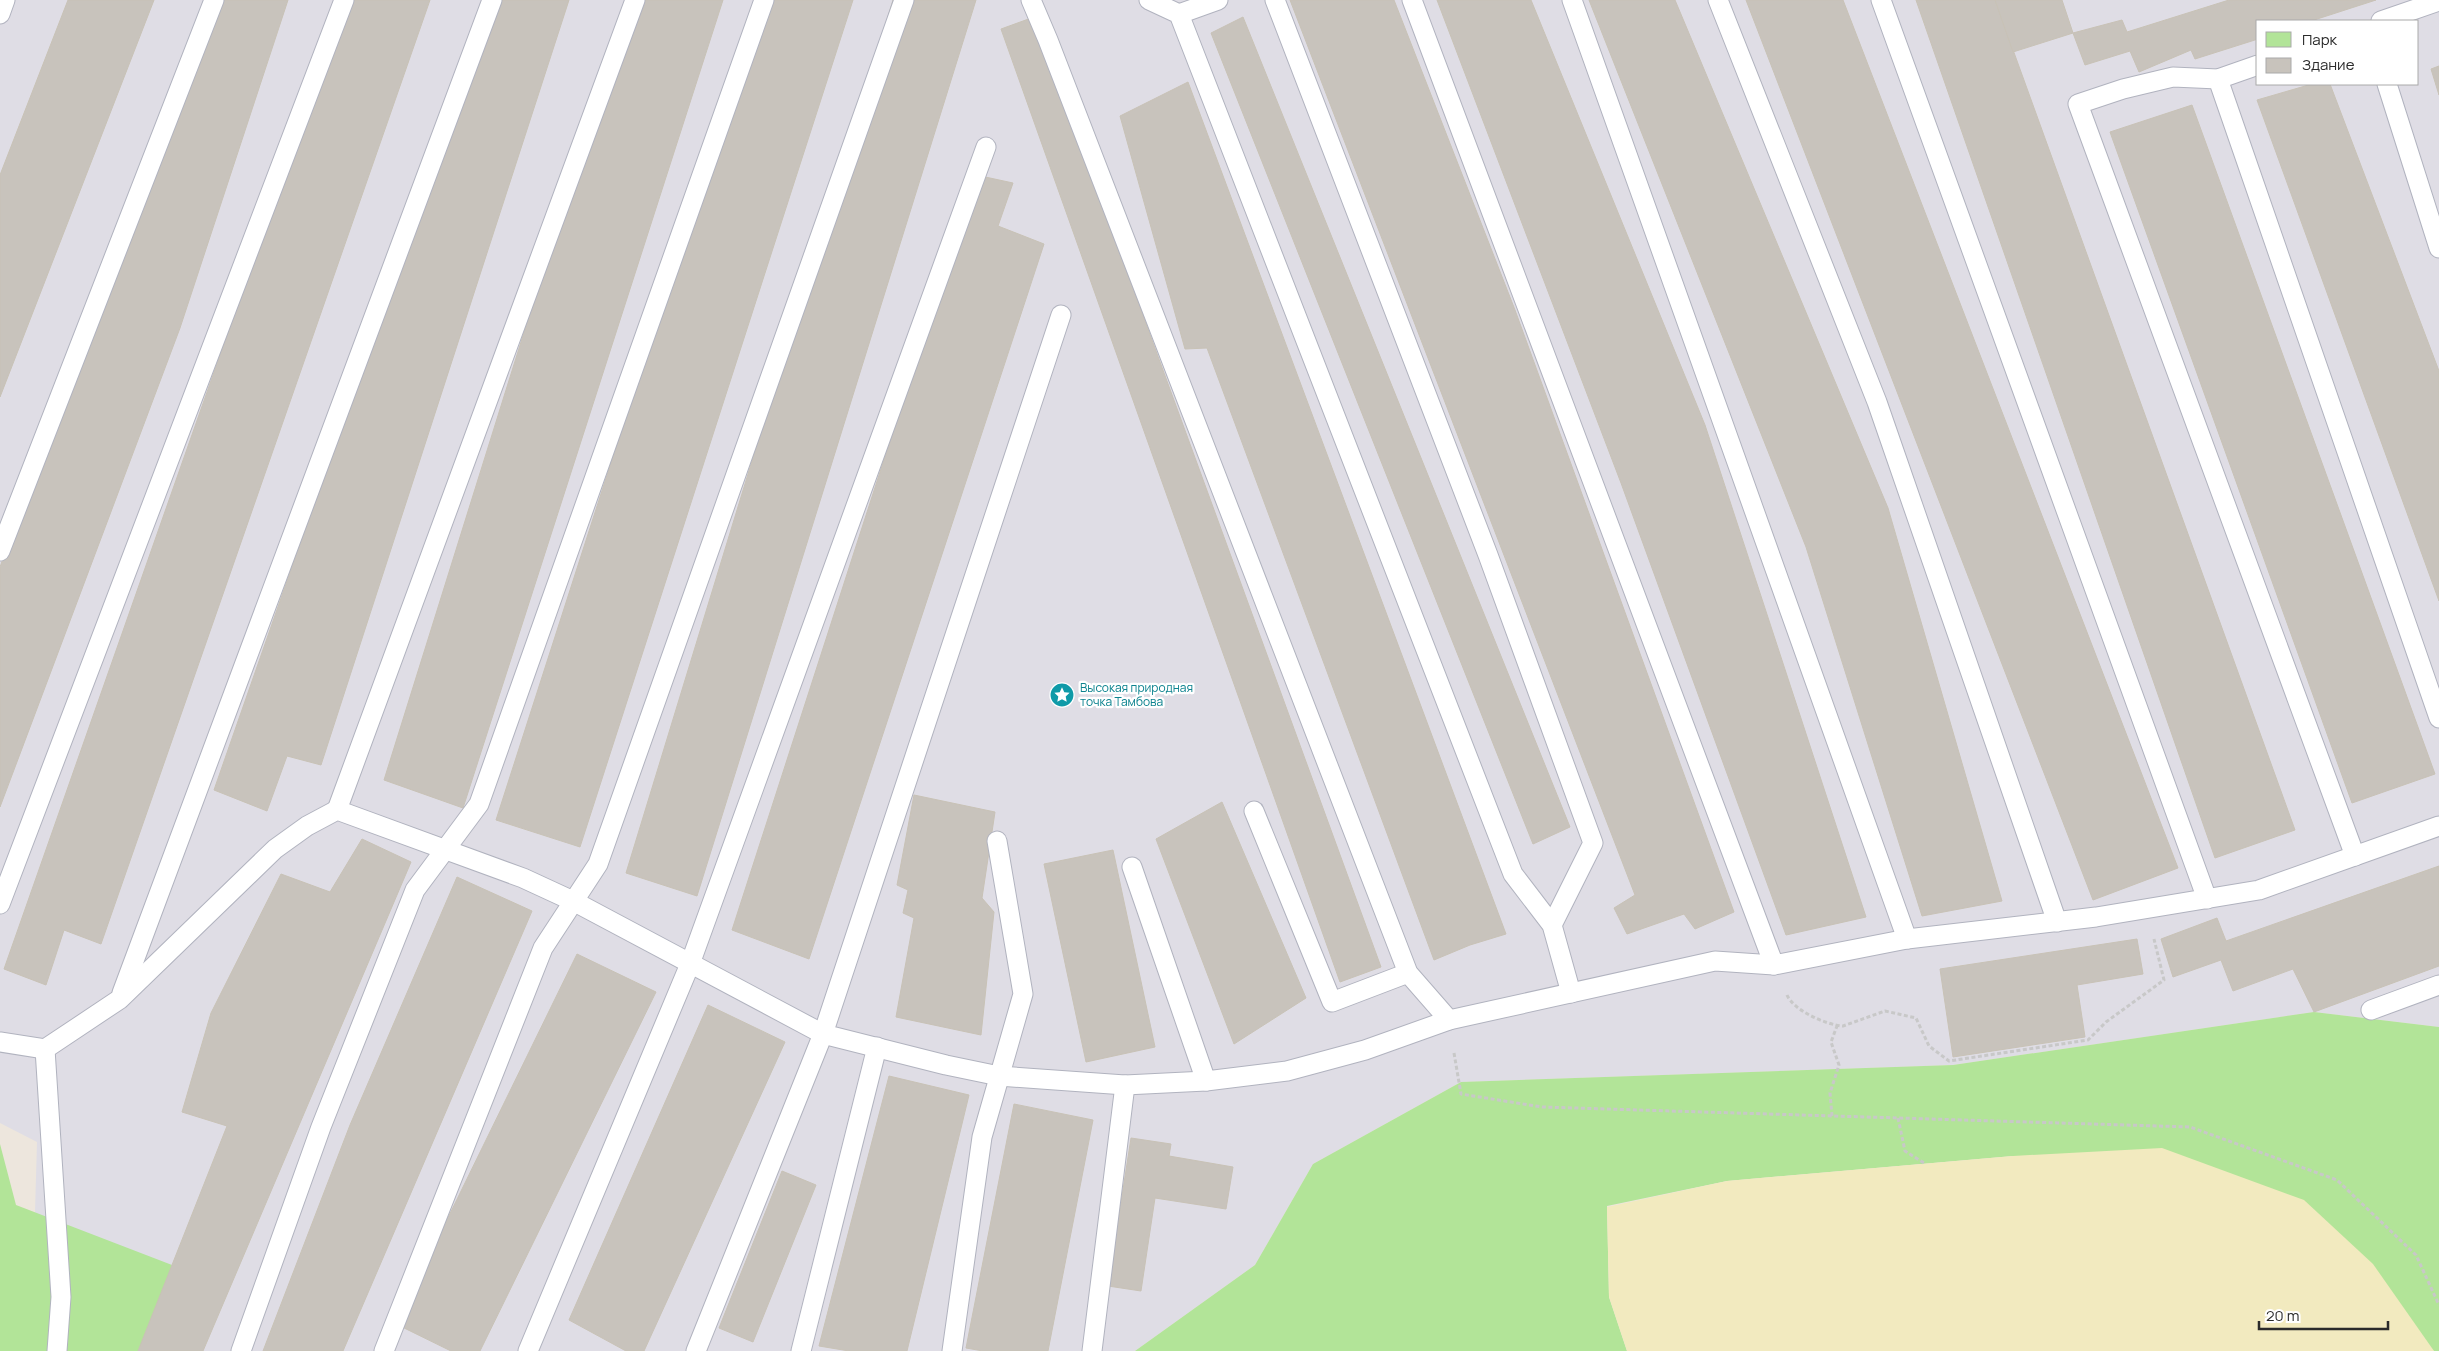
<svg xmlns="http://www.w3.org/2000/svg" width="2439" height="1351" font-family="Manrope,sans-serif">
	<rect width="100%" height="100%" fill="#ede6dd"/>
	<!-- industrial -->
	<path fill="#dfdde5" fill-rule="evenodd" d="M 0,0 L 2439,0 L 2439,1027 L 2314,1012 L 1953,1065 L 1461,1082 L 1313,1164 L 1255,1265 L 1135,1351 L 31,1351 L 37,1142 L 0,1123 ZM 2258,21 L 2418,21 L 2418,84 L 2258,84 Z"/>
	<!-- green -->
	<g fill="#b2e498">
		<polygon points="2314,1012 2439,1027 2439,1351 2434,1351 2013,1156 1727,1181 1607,1206 1609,1297 1627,1351 1135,1351 1255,1265 1313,1164 1461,1082 1953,1065"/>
		<polygon points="0,1144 16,1205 172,1265 144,1351 0,1351"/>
	</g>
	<!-- sand -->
	<polygon fill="#f2eabf" points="2162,1148 2304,1200 2373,1264 2434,1351 1627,1351 1609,1297 1607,1207 1727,1181 2013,1156"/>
	<!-- building -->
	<g fill="#c8c3bc" stroke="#c8c2b6">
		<polygon points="68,0 154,0 0,397 0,175"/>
		<polygon points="206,0 288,0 180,328 0,807 0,567"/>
		<polygon points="345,0 430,0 101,944 64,930 46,985 4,969"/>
		<polygon points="490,0 569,0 321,765 287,756 267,811 214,790"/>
		<polygon points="628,0 723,0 463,808 384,780"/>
		<polygon points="760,0 853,0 580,847 496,820"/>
		<polygon points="893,0 976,0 697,896 626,873"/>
		<polygon points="1290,0 1394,0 1515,310 1734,912 1695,929 1684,914 1627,934 1614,908 1635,895"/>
		<polygon points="1437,0 1531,0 1705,425 1866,917 1786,935 1621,483"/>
		<polygon points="1589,0 1675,0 1888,508 2002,901 1922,916 1806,547"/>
		<polygon points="1746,0 1843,0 2178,868 2093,900"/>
		<polygon points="1916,0 1995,0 2295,830 2215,858"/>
		<polygon points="1995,0 2062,0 2073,33 2013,52"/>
		<polygon points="2229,0 2376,0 2311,21 2258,21 2258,39 2195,59 2191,50 2139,72 2130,51 2085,65 2073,33 2122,20 2127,32"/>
		<polygon points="1034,17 1381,967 1340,982 1001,29"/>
		<polygon points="1243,17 1570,827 1533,844 1211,33"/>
		<polygon points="2439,66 2439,95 2431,69"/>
		<polygon points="1188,82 1506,934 1470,945 1434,960 1207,348 1185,349 1120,116"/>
		<polygon points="2312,84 2330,84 2439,371 2439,601 2257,100"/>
		<polygon points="2192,105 2435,774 2352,803 2110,132"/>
		<polygon points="976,175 1013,183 998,226 1044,244 809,959 732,930"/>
		<polygon points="914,795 995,812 982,898 994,912 981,1035 896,1017 914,918 903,913 908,890 897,885"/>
		<polygon points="1222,802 1306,998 1234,1044 1156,839"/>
		<polygon points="362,839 411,862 203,1351 138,1351 227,1126 182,1112 211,1013 281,874 330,892"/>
		<polygon points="1113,850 1155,1047 1086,1062 1044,864"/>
		<polygon points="2439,866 2439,966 2314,1012 2293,969 2233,991 2221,960 2173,977 2161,939 2217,918 2226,941"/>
		<polygon points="457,877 532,911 343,1351 263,1351 350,1125"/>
		<polygon points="2137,939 2143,974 2077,985 2085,1037 1953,1057 1940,969"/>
		<polygon points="577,954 656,992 480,1351 451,1351 396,1324"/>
		<polygon points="708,1005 785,1042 644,1351 626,1351 569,1320"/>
		<polygon points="889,1076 969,1095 907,1351 849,1351 819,1346"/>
		<polygon points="1014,1104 1093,1120 1048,1351 983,1351 966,1348"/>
		<polygon points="1131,1138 1171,1144 1169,1156 1233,1167 1226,1209 1155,1198 1141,1291 1108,1286"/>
		<polygon points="782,1171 816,1185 753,1342 719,1328"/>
	</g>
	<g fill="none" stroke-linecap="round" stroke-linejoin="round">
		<defs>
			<g id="service">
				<polyline points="1031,0 1048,40 1408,973 1449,1020"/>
				<polyline points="1149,0 1179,14 1513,874 1552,925 1571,993"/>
				<polyline points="1275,0 1488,555 1593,843 1552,925"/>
				<polyline points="1412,0 1774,965"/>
				<polyline points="1572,0 1907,939"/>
				<polyline points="1718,0 1877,402 2057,922"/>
				<polyline points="1881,0 2207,899"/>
				<polyline points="0,14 5,0"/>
				<polyline points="1179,14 1218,0"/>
				<polyline points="2381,21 2439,1"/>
				<polyline points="2258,65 2218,79 2173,77 2123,89 2078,104 2355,856"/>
				<polyline points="2218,79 2439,718"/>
				<polyline points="2387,84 2439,248"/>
				<polyline points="0,551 214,0"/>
				<polyline points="337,810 635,0"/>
				<polyline points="1254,811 1332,1002 1408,973"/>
				<polyline points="1132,867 1206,1081"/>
				<polyline points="0,904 344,0"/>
				<polyline points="122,993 492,0"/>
				<polyline points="2371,1010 2439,985"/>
				<polyline points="0,1042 45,1049 120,999 275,849 307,826 337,810 523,878 575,902 823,1034 946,1065 999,1076 1125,1085 1206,1081 1287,1071 1365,1050 1449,1020 1715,961 1774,965 1907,939 2096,917 2259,890 2439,826"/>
				<polyline points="45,1049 61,1297 57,1351"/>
				<polyline points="241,1351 321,1127 415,890 479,804 764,0"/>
				<polyline points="384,1351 543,948 598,864 904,0"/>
				<polyline points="528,1351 690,964 986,147"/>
				<polyline points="696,1351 823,1034 1061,315"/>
				<polyline points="801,1351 877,1047"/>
				<polyline points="952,1351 982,1137 1023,994 997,841"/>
				<polyline points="1092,1351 1125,1085"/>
			</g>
		</defs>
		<!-- service casing -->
		<use href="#service" stroke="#b1b3bf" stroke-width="21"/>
		<!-- path -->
		<g stroke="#c8c8c8" stroke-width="3" stroke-dasharray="4 2.5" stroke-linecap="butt">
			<path d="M 1787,995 C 1793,1010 1826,1025 1843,1026 L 1885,1011 L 1916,1018 L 1929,1046 L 1949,1061 L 2088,1040 L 2106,1022 L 2164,980 L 2154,939"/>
			<polyline points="1454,1053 1461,1094 1542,1107 2190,1127 2337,1180 2416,1255 2439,1305"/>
			<polyline points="1832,1116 1830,1093 1839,1065 1831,1042 1837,1026"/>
			<polyline points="1898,1118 1905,1151 1924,1163"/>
		</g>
		<!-- service -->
		<use href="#service" stroke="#fff" stroke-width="19"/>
	</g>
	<!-- icons -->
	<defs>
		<symbol id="sight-disc" viewBox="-11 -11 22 22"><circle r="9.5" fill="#0f9aa8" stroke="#fff"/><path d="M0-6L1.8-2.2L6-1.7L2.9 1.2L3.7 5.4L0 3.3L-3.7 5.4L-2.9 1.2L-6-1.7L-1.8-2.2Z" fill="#fff"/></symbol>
	</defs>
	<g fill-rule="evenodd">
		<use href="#sight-disc" x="1048" y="681" width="28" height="28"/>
	</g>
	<g text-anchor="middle" stroke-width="4.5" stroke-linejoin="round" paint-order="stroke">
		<!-- culture labels -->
		<g font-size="12" fill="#0d838f" stroke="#fff" text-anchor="start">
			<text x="1080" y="692">Высокая природная<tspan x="1080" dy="14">точка Тамбова</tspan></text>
		</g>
	</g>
	<!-- legend -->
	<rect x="2256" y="20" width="162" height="65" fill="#ffffff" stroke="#aaaaaa"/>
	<rect x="2266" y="32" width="25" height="15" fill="#b2e498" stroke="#aaaaaa"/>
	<text x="2302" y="45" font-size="15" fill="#2b2b2b">Парк</text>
	<rect x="2266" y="58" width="25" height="15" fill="#c8c3bc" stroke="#aaaaaa"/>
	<text x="2302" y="70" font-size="15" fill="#2b2b2b">Здание</text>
	<!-- scale -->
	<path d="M2259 1321v8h129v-8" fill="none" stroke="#2b2b2b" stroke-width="2.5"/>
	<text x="2266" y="1321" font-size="15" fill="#2b2b2b" stroke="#ffffff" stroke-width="4" paint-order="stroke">20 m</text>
</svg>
